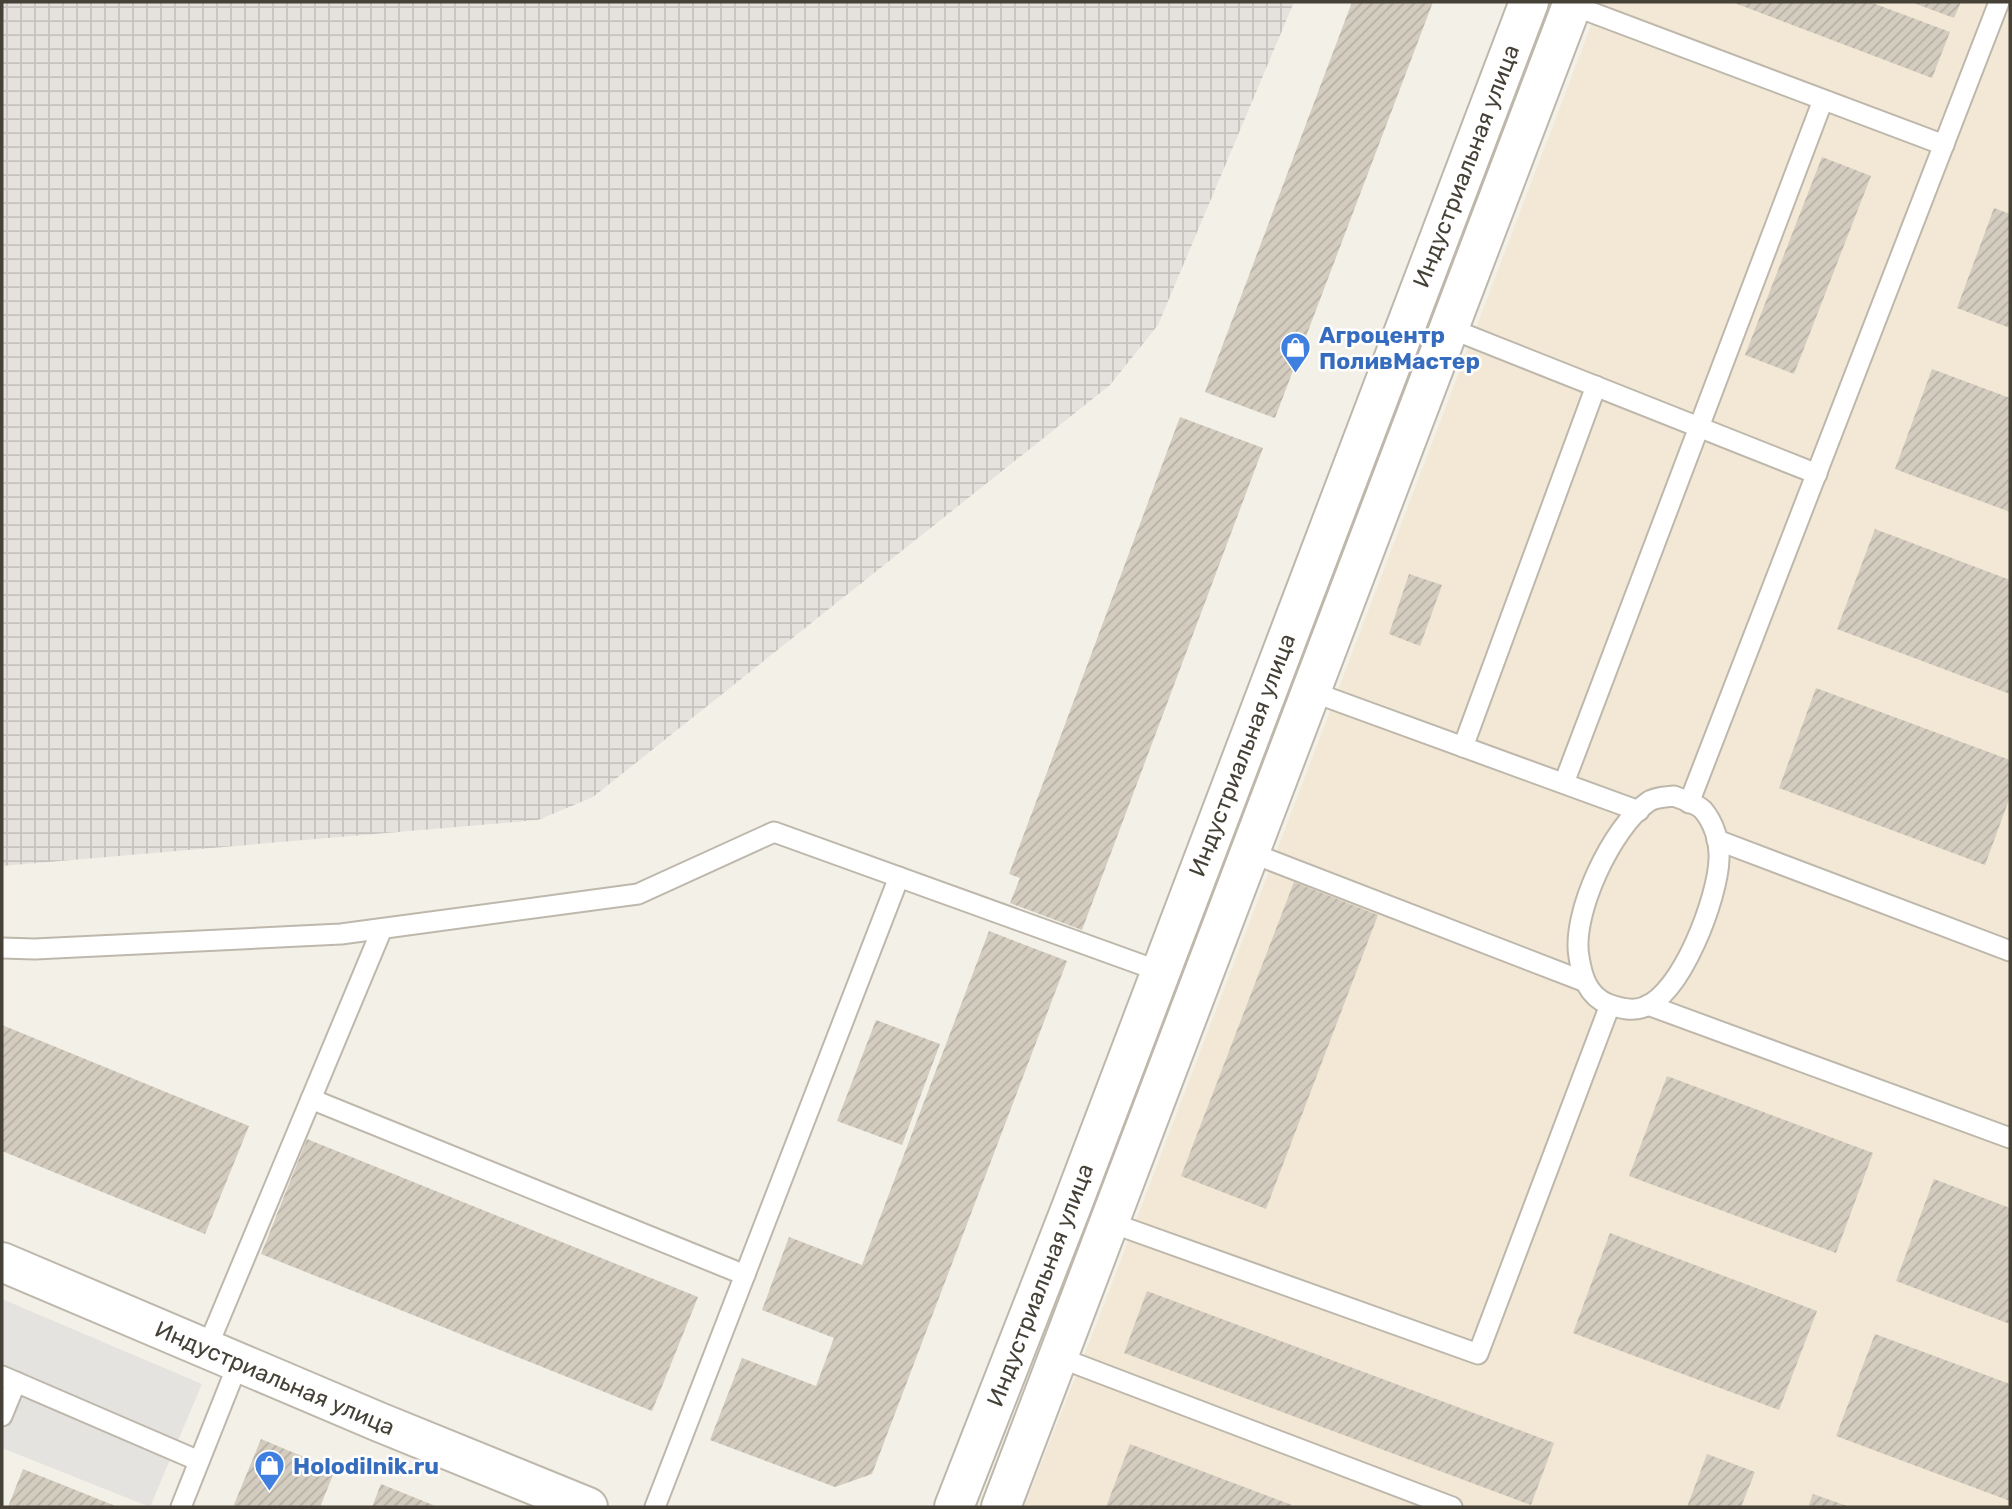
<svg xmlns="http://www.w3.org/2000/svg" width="2012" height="1509" font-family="Rubik,sans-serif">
	<defs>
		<pattern id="industrial-grid" width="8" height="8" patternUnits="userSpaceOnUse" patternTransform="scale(1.75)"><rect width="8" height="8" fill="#e5e2dd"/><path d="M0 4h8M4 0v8" fill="none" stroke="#c6c3be"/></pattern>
		<pattern id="building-hatch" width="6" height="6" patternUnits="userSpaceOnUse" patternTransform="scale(1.75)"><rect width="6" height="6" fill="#d3ccbf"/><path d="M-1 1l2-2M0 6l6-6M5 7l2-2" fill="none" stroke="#b6b0a5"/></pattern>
	</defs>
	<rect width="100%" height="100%" fill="#f3f0e8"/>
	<!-- commercial -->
	<polygon fill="#f3e8d5" points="1600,2 2010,2 2010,1507 1024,1507 1098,1320"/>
	<!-- industrial -->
	<polygon fill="url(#industrial-grid)" points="2,2 1294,2 1158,325 1110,385 593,797 538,820 2,866"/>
	<!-- parking -->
	<polygon fill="#e4e3e0" points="2,1299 202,1384 150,1507 2,1448"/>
	<!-- building -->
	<g fill="url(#building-hatch)">
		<polygon points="1352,2 1433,2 1275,418 1205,392"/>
		<polygon points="1732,2 1870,2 1950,32 1932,78"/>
		<polygon points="1911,2 1961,2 1954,18"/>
		<polygon points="1822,157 1871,176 1794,374 1745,355"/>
		<polygon points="1994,208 2010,214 2010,328 1957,308"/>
		<polygon points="1932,369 2010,398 2010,512 1895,469"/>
		<polygon points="1180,417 1263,448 1082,930 1010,903 1020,878 1009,874"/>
		<polygon points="1875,529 2010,580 2010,694 1837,629"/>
		<polygon points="1409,574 1442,585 1420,646 1389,634"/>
		<polygon points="1816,688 2010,760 2010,797 1985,865 1779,788"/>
		<polygon points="1294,882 1378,915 1266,1209 1181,1176"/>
		<polygon points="989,931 1067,961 872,1474 835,1487 710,1440 742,1358 816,1386 834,1338 762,1310 789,1237 862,1265"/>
		<polygon points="876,1020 940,1044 902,1145 837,1121"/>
		<polygon points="2,1025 249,1126 205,1234 2,1151"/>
		<polygon points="1667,1076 1873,1153 1836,1253 1629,1176"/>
		<polygon points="307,1139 698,1297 652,1411 261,1254"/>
		<polygon points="1934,1179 2010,1208 2010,1324 1896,1281"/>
		<polygon points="1610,1233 1817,1311 1779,1410 1573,1333"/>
		<polygon points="1147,1291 1554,1443 1531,1505 1124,1353"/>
		<polygon points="1875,1334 2010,1384 2010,1501 1836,1436"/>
		<polygon points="261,1439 335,1470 320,1507 233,1507"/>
		<polygon points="1130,1444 1292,1505 1291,1507 1106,1507"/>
		<polygon points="1707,1454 1755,1472 1741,1507 1687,1507"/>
		<polygon points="23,1469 118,1507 8,1507"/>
		<polygon points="381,1484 438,1507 372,1507"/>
		<polygon points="1813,1494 1850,1507 1808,1507"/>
	</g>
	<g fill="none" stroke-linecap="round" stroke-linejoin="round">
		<defs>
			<g id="service">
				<polyline points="1572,5 1944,145"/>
				<polyline points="1449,328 1817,474"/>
				<polyline points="1310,691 1639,811"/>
				<polyline points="1463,747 1596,386"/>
				<polyline points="1564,783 1823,100"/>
				<path d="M 1674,796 C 1683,800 1696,803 1703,810 C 1714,823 1720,842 1719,859 C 1718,897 1682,994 1644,1007 C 1632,1012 1619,1008 1608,1004 C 1588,996 1582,977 1579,957 C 1571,914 1612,827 1648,802 C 1655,797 1666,797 1674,796 Z"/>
				<polyline points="1689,803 1999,2"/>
				<polyline points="1717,840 2010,951"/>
				<polyline points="1249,852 1583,981"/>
				<polyline points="2,948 35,949 341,934 638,894 774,832 1159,971"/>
				<polyline points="1648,1005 2010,1138"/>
				<polyline points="311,1099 745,1275"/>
				<polyline points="1109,1222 1478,1354 1610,1005"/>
				<polyline points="207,1348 382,929"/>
				<polyline points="1058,1357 1452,1507"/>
				<polyline points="2,1376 199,1461"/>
				<polyline points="2,1416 16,1382"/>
				<polyline points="181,1507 239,1361"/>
				<polyline points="655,1507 899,877"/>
			</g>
			<g id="tertiary">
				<polyline points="2,1262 379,1422 588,1507"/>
				<polyline points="954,1507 1071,1208 1529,2"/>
				<polyline points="1001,1507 1573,2"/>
			</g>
		</defs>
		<!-- service casing -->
		<use href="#service" stroke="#beb8ac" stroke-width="23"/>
		<!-- tertiary casing -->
		<use href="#tertiary" stroke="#beb8ac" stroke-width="42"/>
		<!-- service -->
		<use href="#service" stroke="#fff" stroke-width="19"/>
		<!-- tertiary -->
		<use href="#tertiary" stroke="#fff" stroke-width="38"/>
	</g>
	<!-- icons -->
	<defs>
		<symbol id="shop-pin" viewBox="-11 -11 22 30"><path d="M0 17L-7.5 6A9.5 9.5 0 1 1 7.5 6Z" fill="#3f7fe0" stroke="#fff"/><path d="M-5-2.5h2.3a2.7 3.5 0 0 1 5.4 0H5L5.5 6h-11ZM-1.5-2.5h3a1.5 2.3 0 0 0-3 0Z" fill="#fff"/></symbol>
	</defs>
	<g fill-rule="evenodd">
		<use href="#shop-pin" x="1278" y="330" width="35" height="47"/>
		<use href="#shop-pin" x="252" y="1448" width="35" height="47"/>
	</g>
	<g text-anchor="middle" stroke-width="5" stroke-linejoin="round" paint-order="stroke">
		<!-- street labels -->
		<g font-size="23" fill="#464137" stroke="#fff">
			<text transform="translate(1466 166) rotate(-69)" y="8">Индустриальная улица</text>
			<text transform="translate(1242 755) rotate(-69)" y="8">Индустриальная улица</text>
			<text transform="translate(1040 1285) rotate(-69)" y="8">Индустриальная улица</text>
			<text transform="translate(275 1378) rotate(23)" y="8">Индустриальная улица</text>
		</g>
		<!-- shop labels -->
		<g font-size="23" font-weight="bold" fill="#366cbe" stroke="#fff" text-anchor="start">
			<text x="1319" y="343">Агроцентр<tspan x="1319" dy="26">ПоливМастер</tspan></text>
			<text x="293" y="1474">Holodilnik.ru</text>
		</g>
	</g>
	<!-- border -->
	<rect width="2012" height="1509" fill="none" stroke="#464137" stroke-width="7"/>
</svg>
